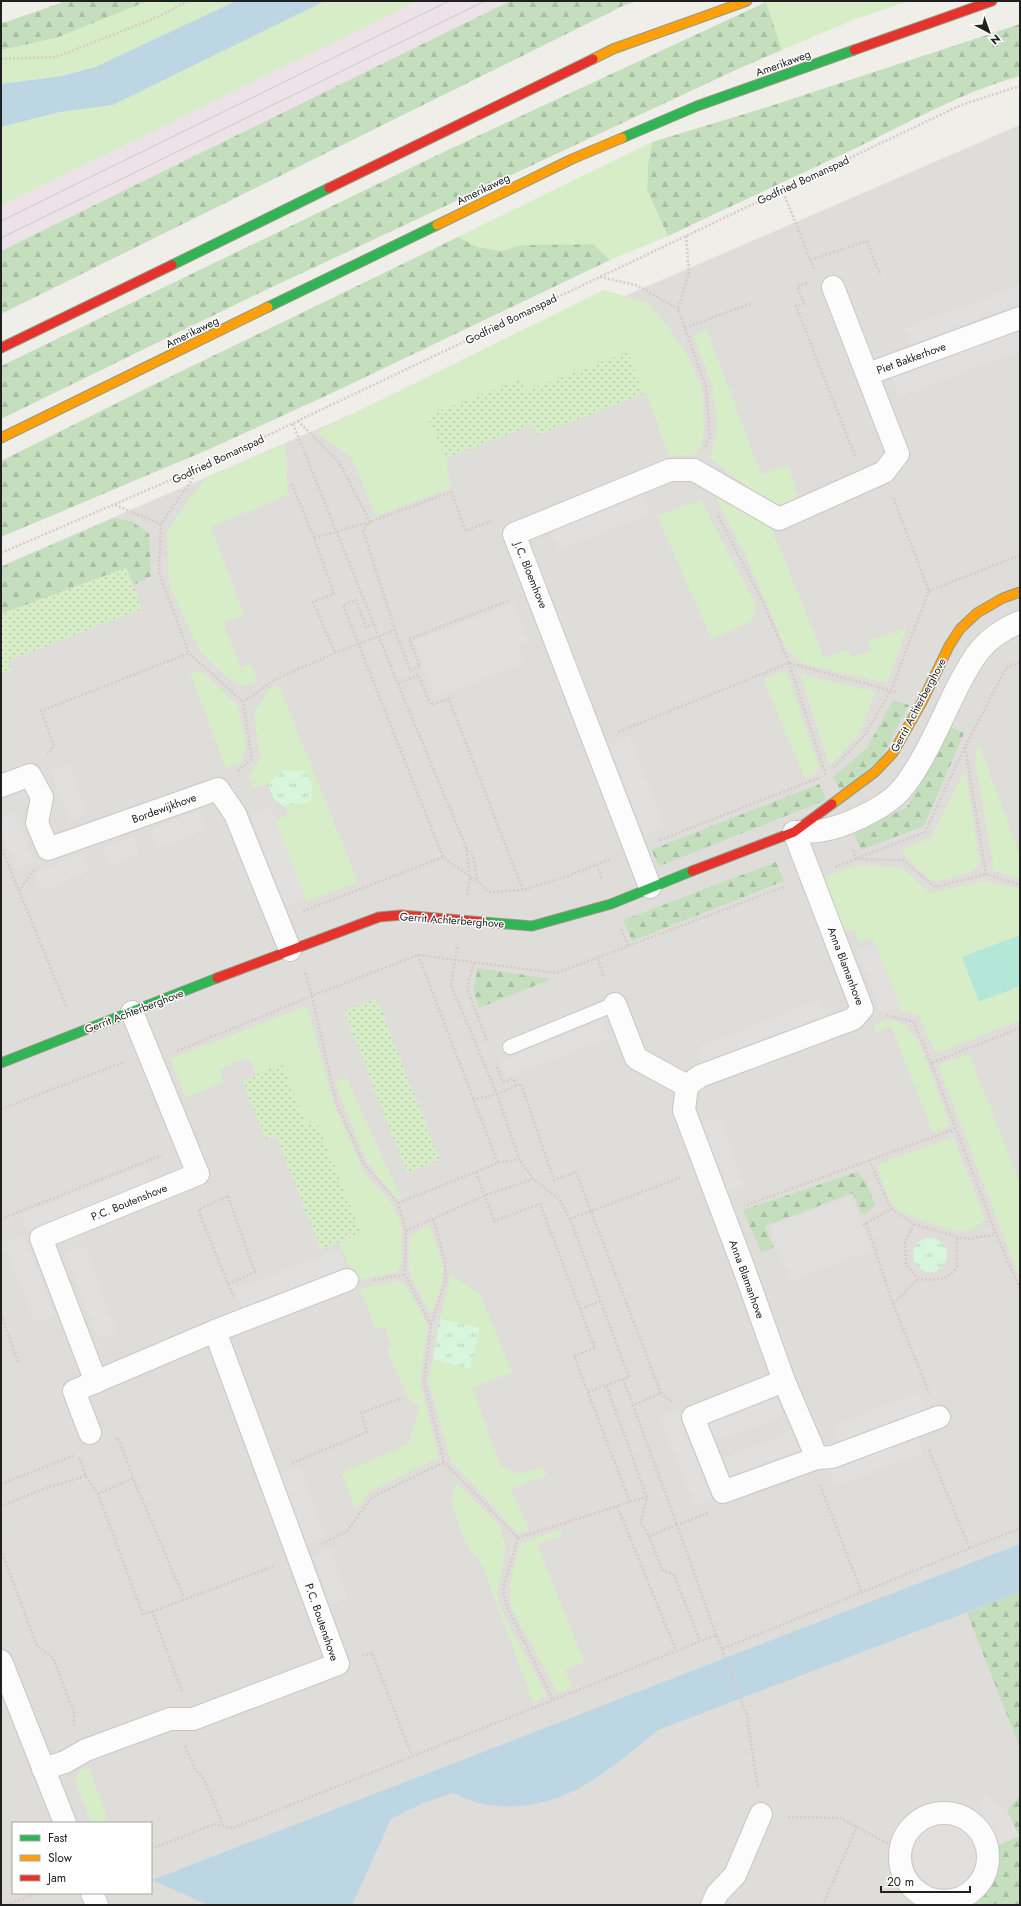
<svg xmlns="http://www.w3.org/2000/svg" width="1021" height="1906" font-family="Jost,sans-serif">
	<defs>
		<pattern id="forest-firs" width="22" height="20" patternUnits="userSpaceOnUse"><rect width="22" height="20" fill="#c5dfbe"/><path d="M5 1l3.5 6h-7zM16 11l3.5 6h-7z" fill="#a9bfa3"/></pattern>
		<pattern id="park-tufts" width="24" height="20" patternUnits="userSpaceOnUse"><rect width="24" height="20" fill="#d7f6db"/><path d="M3 7l-1-3M5 7V3M7 7l1-3M15 17l-1-3M17 17v-4M19 17l1-3" fill="none" stroke="#b8d3bc"/></pattern>
		<pattern id="garden-dots" width="8" height="8" patternUnits="userSpaceOnUse"><rect width="8" height="8" fill="#d7edc7"/><path d="M2 2h.1M6 6h.1" fill="none" stroke="#b8cbab" stroke-width="1.8" stroke-linecap="round"/></pattern>
	</defs>
	<rect width="100%" height="100%" fill="#efeee9"/>
	<!-- residential -->
	<path fill="#deddda" fill-rule="evenodd" d="M 1020,125 L 1020,1905 L 1,1905 L 1,566 ZM 13,1823 L 151,1823 L 151,1893 L 13,1893 Z"/>
	<!-- railway -->
	<polygon fill="#ece2e7" points="418,1 510,1 1,251 1,206"/>
	<!-- grass -->
	<g fill="#d7edc7">
		<polygon points="148,1 236,1 95,67 62,76 1,84 1,50 56,38"/>
		<polygon points="325,1 418,1 1,206 1,127 60,112 113,105"/>
		<polygon points="769,1 909,1 853,20 782,50 766,2"/>
		<polygon points="652,142 648,165 647,190 668,236 610,260 593,244 522,245 501,251 477,247 458,237"/>
		<polygon points="604,290 647,303 670,329 689,359 702,389 704,438 696,455 669,456 646,393 643,394 628,352 525,392 520,379 427,416 446,458 451,488 376,516 352,458 316,432"/>
		<polygon points="707,330 761,475 788,465 799,501 772,505 710,458 718,426 712,385 693,336"/>
		<polygon points="285,444 288,495 211,527 244,615 223,623 241,668 251,663 257,681 244,686 229,679 201,652 169,585 167,532 191,496 206,478"/>
		<polygon points="716,498 769,522 824,658 848,649 852,657 871,651 868,641 907,628 887,683 804,664 786,649 746,556"/>
		<polygon points="701,500 756,606 751,621 712,639 657,516"/>
		<polygon points="189,670 205,674 238,706 246,746 241,763 226,768"/>
		<polygon points="782,671 787,673 819,767 817,773 805,778 763,679"/>
		<polygon points="800,674 876,692 858,735 830,766"/>
		<polygon points="279,686 358,882 306,901 275,821 289,815 284,806 311,802 283,770 268,784 253,788 248,776 260,759 254,714 270,688"/>
		<polygon points="979,744 1020,856 1020,879 994,871 975,758"/>
		<polygon points="965,770 980,864 973,871 938,881 929,879 901,851 932,836"/>
		<polygon points="857,865 902,868 930,893 985,881 1020,889 1020,1020 936,1053 918,1014 900,1011 873,938 859,942 854,929 842,932 822,878"/>
		<polygon points="307,1006 334,1105 363,1171 392,1204 402,1227 401,1266 396,1273 355,1280 339,1243 360,1233 317,1123 306,1126 282,1064 256,1074 249,1058 219,1069 224,1082 185,1098 170,1059"/>
		<polygon points="890,1019 905,1025 920,1044 950,1125 933,1133 891,1026 876,1032 873,1025"/>
		<polygon points="969,1054 1020,1183 1020,1279 938,1065"/>
		<polygon points="346,1077 401,1198 397,1199 367,1162 335,1083"/>
		<path d="M 953,1137 L 985,1219 C 979,1226 972,1231 962,1231 C 951,1231 905,1216 898,1209 C 886,1200 882,1178 877,1165 Z"/>
		<polygon points="429,1224 443,1265 442,1282 432,1312 428,1310 408,1270 410,1237"/>
		<polygon points="451,1275 480,1294 512,1373 472,1387 500,1465 519,1474 544,1467 547,1475 511,1489 529,1530 518,1533 451,1461 428,1380 433,1359 470,1368 480,1328 440,1319"/>
		<polygon points="400,1281 405,1284 428,1325 420,1380 438,1458 370,1491 356,1509 342,1475 346,1471 408,1444 420,1406 408,1399 387,1349 392,1346 385,1327 376,1330 360,1288"/>
		<polygon points="456,1483 499,1525 506,1546 497,1594 504,1617 547,1696 533,1702 482,1564 466,1544 451,1501"/>
		<polygon points="560,1529 562,1536 537,1544 584,1662 565,1670 572,1687 558,1693 511,1607 510,1586 520,1544"/>
		<polygon points="89,1768 109,1823 91,1823 75,1780 80,1771"/>
	</g>
	<!-- forest -->
	<g fill="url(#forest-firs)">
		<polygon points="66,1 148,1 56,38 1,50 1,20 3,23"/>
		<polygon points="510,1 638,1 625,5 1,314 1,251"/>
		<polygon points="766,2 782,50 740,68 253,296 1,419 1,366 452,148"/>
		<path d="M 1020,24 L 1020,76 C 962,92 910,122 856,148 C 793,178 730,206 668,236 L 647,190 L 648,165 L 652,142 L 761,109 Z"/>
		<polygon points="458,237 477,247 501,251 522,245 593,244 610,260 330,394 212,448 1,537 1,461 151,386"/>
		<polygon points="114,518 133,522 149,534 151,576 134,585 126,568 1,614 1,567"/>
		<polygon points="893,700 909,705 881,759 841,792 833,777 867,748"/>
		<polygon points="951,727 964,733 924,826 861,850 854,833 907,807"/>
		<polygon points="819,784 826,800 659,866 651,850"/>
		<polygon points="776,862 784,881 632,941 623,920"/>
		<polygon points="478,968 552,979 479,1008 473,989"/>
		<polygon points="857,1172 866,1182 875,1205 867,1213 861,1215 853,1193 765,1226 774,1248 761,1252 743,1210"/>
		<polygon points="1020,1592 1020,1748 967,1613"/>
		<polygon points="1020,1795 1020,1905 971,1905 983,1895 997,1873 999,1845 1019,1836 1007,1811"/>
	</g>
	<!-- park -->
	<g fill="url(#park-tufts)">
		<polygon points="283,770 306,771 312,785 311,802 284,806 274,799 268,784"/>
		<circle cx="930" cy="1255" r="17"/>
		<polygon points="440,1319 480,1328 470,1369 433,1359"/>
	</g>
	<!-- garden -->
	<g fill="url(#garden-dots)">
		<polygon points="628,352 643,394 537,435 532,425 446,458 427,416 521,379 525,391"/>
		<polygon points="126,568 142,609 8,661 12,671 1,675 1,614"/>
		<polygon points="377,999 440,1160 407,1173 344,1011"/>
		<polygon points="282,1064 306,1125 317,1122 361,1233 321,1250 276,1136 265,1139 242,1081"/>
	</g>
	<!-- pitch -->
	<polygon fill="#b3e8d8" points="1020,935 1020,986 979,1002 962,957"/>
	<!-- parking -->
	<g fill="#e1e0de">
		<polygon points="1020,285 1020,303 911,345 904,328"/>
		<polygon points="1020,329 1020,351 899,397 892,378"/>
		<polygon points="643,494 651,513 557,550 550,531"/>
		<polygon points="515,603 528,640 517,645 524,664 435,697 414,641"/>
		<polygon points="630,736 665,827 644,835 609,744"/>
		<polygon points="68,764 88,814 69,820 50,771"/>
		<polygon points="270,807 305,898 286,906 250,815"/>
		<polygon points="199,811 207,829 157,849 150,831"/>
		<polygon points="15,812 34,861 16,869 1,830 1,817"/>
		<polygon points="133,836 140,853 109,866 102,849"/>
		<polygon points="83,853 90,871 41,891 34,873"/>
		<polygon points="875,943 900,1006 881,1013 857,951"/>
		<polygon points="820,1000 827,1017 703,1064 696,1048"/>
		<polygon points="603,1021 609,1038 506,1077 499,1061"/>
		<polygon points="720,1117 745,1186 726,1193 701,1124"/>
		<polygon points="145,1166 152,1183 28,1233 21,1215"/>
		<polygon points="852,1196 872,1250 790,1281 770,1226"/>
		<polygon points="25,1236 55,1316 35,1323 4,1244"/>
		<polygon points="85,1246 117,1332 98,1339 65,1253"/>
		<polygon points="339,1249 346,1267 242,1308 234,1289"/>
		<polygon points="919,1392 926,1410 840,1443 834,1426"/>
		<polygon points="777,1398 784,1416 715,1442 709,1424"/>
		<polygon points="677,1410 713,1500 695,1507 660,1417"/>
		<polygon points="792,1432 799,1450 730,1476 723,1458"/>
		<polygon points="917,1435 924,1453 835,1486 829,1468"/>
		<polygon points="300,1467 326,1537 307,1544 281,1474"/>
		<polygon points="330,1549 349,1598 331,1605 312,1555"/>
		<polygon points="985,1794 1007,1811 1019,1836 999,1845 990,1825 973,1812"/>
		<circle cx="945" cy="1855" r="33"/>
	</g>
	<!-- water -->
	<g fill="#bcd6e3">
		<polygon points="236,1 325,1 113,105 60,112 1,127 1,84 62,76 95,67"/>
		<path d="M 1020,1544 L 1020,1592 L 658,1730 C 603,1775 556,1819 478,1803 C 470,1801 461,1796 453,1793 L 423,1803 L 391,1819 L 352,1905 L 208,1905 L 152,1880 Z"/>
	</g>
	<g fill="none" stroke-linecap="round" stroke-linejoin="round">
		<defs>
			<polyline id="lane" points="510,1047 615,1004"/>
			<g id="street">
				<polyline points="868,374 1020,318"/>
				<polyline points="1,786 30,775 42,797 37,823 48,849 218,789 235,814 290,950"/>
				<polyline points="650,887 514,534 670,470 694,470 779,519 884,472 898,454 833,287"/>
				<polyline points="615,1004 636,1058 687,1086"/>
				<polyline points="784,1381 693,1417 723,1492 817,1458 832,1457 939,1417"/>
				<polyline points="96,1382 41,1238 198,1174 132,1012"/>
				<polyline points="90,1433 74,1391 215,1331 347,1280"/>
				<path d="M 817,1458 L 784,1381 L 744,1269 L 684,1110 L 687,1086 L 700,1076 L 853,1019 L 862,1009 L 794,832 C 804,832 815,832 824,830 C 846,826 879,810 895,796 C 919,774 942,718 957,688 C 974,655 984,637 1020,622"/>
				<polyline points="1,1661 65,1823"/>
				<polyline points="43,1769 65,1762 86,1750 170,1719 193,1719 338,1664 215,1331"/>
				<circle cx="944" cy="1857" r="44"/>
				<polyline points="92,1893 97,1905"/>
				<polyline points="712,1905 717,1894 735,1875 761,1814"/>
			</g>
			<g id="fast">
				<polyline points="622,138 697,106 854,50"/>
				<polyline points="172,265 329,188"/>
				<polyline points="268,307 437,225"/>
				<polyline points="483,922 532,926 611,904 692,871"/>
				<polyline points="1,1063 217,978"/>
			</g>
			<g id="slow">
				<polyline points="593,59 613,49 747,1"/>
				<polyline points="437,225 572,159 622,138"/>
				<polyline points="1,438 268,307"/>
				<polyline points="832,804 875,772 893,753 922,702 949,646 960,629 977,613 1003,598 1020,592"/>
			</g>
			<g id="jam">
				<polyline points="854,50 992,1"/>
				<polyline points="329,188 593,59"/>
				<polyline points="1,348 172,265"/>
				<polyline points="692,871 794,832 832,804"/>
				<polyline points="217,978 379,917 401,915 483,922"/>
			</g>
		</defs>
		<!-- lane casing -->
		<use href="#lane" stroke="#c7c7c5" stroke-width="16"/>
		<!-- street casing -->
		<use href="#street" stroke="#c7c7c5" stroke-width="24"/>
		<!-- fast casing -->
		<use href="#fast" stroke="#959a7f" stroke-width="11"/>
		<!-- slow casing -->
		<use href="#slow" stroke="#959a7f" stroke-width="11"/>
		<!-- jam casing -->
		<use href="#jam" stroke="#959a7f" stroke-width="11"/>
		<!-- path -->
		<g stroke="#d8cbc7" stroke-width="2.5" stroke-dasharray="2 2" stroke-linecap="butt">
			<polyline points="1,59 56,57 153,19 189,1"/>
			<polyline points="782,189 814,269"/>
			<polyline points="686,236 689,272 678,309 706,387 710,437 705,447"/>
			<polyline points="810,260 867,241 880,275"/>
			<polyline points="600,277 636,285 678,309"/>
			<polyline points="807,283 797,287 804,303 796,306 855,456"/>
			<polyline points="685,328 752,303"/>
			<polyline points="298,421 339,462 370,522 363,530 395,630"/>
			<polyline points="293,424 398,684 466,847 470,878 467,895"/>
			<polyline points="200,468 161,524 159,573 189,653 243,702"/>
			<polyline points="292,484 314,538 334,594 313,602 335,653"/>
			<polyline points="115,505 161,524"/>
			<polyline points="718,516 764,604 789,663 896,692"/>
			<polyline points="314,538 370,522 451,492 466,531 491,521"/>
			<polyline points="1,553 201,467 961,105 1020,86"/>
			<polyline points="929,591 1020,555"/>
			<polyline points="374,624 366,627 356,600 343,605 443,857"/>
			<polyline points="398,684 418,675 431,705 449,699 523,890"/>
			<polyline points="618,732 789,663 826,776"/>
			<polyline points="965,747 986,874 1020,885"/>
			<polyline points="47,755 54,746 41,711 189,653"/>
			<polyline points="834,767 865,735 891,690 929,591 893,497"/>
			<polyline points="238,771 252,759 243,702 274,680 335,653 395,630 410,670 420,666 409,639 510,600"/>
			<polyline points="660,840 821,777"/>
			<polyline points="1,846 19,891"/>
			<polyline points="466,848 473,856 478,881"/>
			<polyline points="853,850 856,859 903,860 935,887 986,874"/>
			<polyline points="597,865 602,880"/>
			<polyline points="835,867 925,832 965,747 1006,668 1020,662"/>
			<polyline points="34,870 19,891 67,1008"/>
			<path d="M 303,911 L 443,857 C 458,869 476,879 489,892 L 523,890 L 565,877 L 610,859"/>
			<polyline points="621,929 629,947"/>
			<polyline points="457,947 451,985 497,1094 519,1159 533,1179 559,1199 570,1219 629,1377 606,1385 647,1497 641,1523 649,1536 662,1570 674,1575 700,1641"/>
			<polyline points="418,955 498,1163"/>
			<polyline points="598,959 605,979"/>
			<polyline points="474,963 467,988 487,1041"/>
			<polyline points="305,973 312,996 336,1102 364,1164 398,1203 406,1231 405,1275 431,1325 424,1381 444,1462 518,1538 503,1589 507,1607 553,1700"/>
			<polyline points="886,1015 914,1022 931,1063"/>
			<polyline points="1020,1028 931,1063 996,1234 1020,1289"/>
			<polyline points="177,1051 312,996 418,955 557,973 786,886"/>
			<polyline points="497,1067 503,1082 513,1079 516,1086 521,1084 554,1180 576,1172 661,1393"/>
			<polyline points="473,1100 497,1094 516,1086"/>
			<polyline points="1,1109 124,1062"/>
			<polyline points="869,1160 891,1209"/>
			<polyline points="476,1172 494,1221 540,1204 595,1348 574,1356 630,1502 617,1506 676,1650"/>
			<polygon points="228,1196 255,1272 228,1284 198,1210"/>
			<polyline points="398,1203 498,1163 519,1159"/>
			<polyline points="747,1205 955,1129"/>
			<polyline points="1,1219 162,1155"/>
			<polyline points="570,1219 682,1177"/>
			<polyline points="866,1223 893,1304 929,1393"/>
			<path d="M 914,1224 L 905,1243 L 906,1264 L 918,1279 C 937,1280 943,1282 957,1268 L 957,1237"/>
			<polyline points="863,1225 891,1209 914,1224 957,1237 969,1239 996,1234"/>
			<polyline points="406,1231 486,1195 533,1179"/>
			<polyline points="374,1280 405,1275"/>
			<polyline points="228,1284 233,1296"/>
			<polyline points="893,1304 918,1279"/>
			<polyline points="580,1309 601,1301"/>
			<polyline points="1,1315 19,1364"/>
			<polyline points="431,1325 446,1279 445,1263 433,1218"/>
			<polyline points="623,1379 633,1405"/>
			<polyline points="588,1392 606,1385"/>
			<polyline points="115,1439 118,1438 133,1478 184,1598"/>
			<polyline points="929,1450 970,1549"/>
			<polyline points="79,1458 86,1476 98,1494 143,1615 274,1566"/>
			<polyline points="292,1463 367,1432 361,1413 402,1398"/>
			<polyline points="1,1484 75,1455"/>
			<polyline points="820,1485 862,1593"/>
			<polyline points="98,1494 133,1478"/>
			<polyline points="630,1502 647,1497"/>
			<polyline points="1,1506 49,1487 86,1476"/>
			<polyline points="708,1513 677,1525 716,1635"/>
			<polyline points="649,1536 677,1525 633,1405 661,1393 672,1402"/>
			<polyline points="518,1538 617,1506"/>
			<polyline points="322,1544 347,1531 371,1498 444,1462"/>
			<polyline points="1,1550 37,1646 53,1658 74,1712 74,1727"/>
			<polyline points="152,1611 182,1692"/>
			<polyline points="722,1649 747,1716 758,1788"/>
			<polyline points="362,1656 372,1653 412,1756"/>
			<polyline points="185,1746 194,1767 204,1779 223,1825"/>
			<polyline points="788,1817 840,1818 900,1850"/>
			<polyline points="151,1849 215,1824 233,1828 716,1635 722,1649 1020,1528"/>
			<polyline points="7,1905 37,1893"/>
			<polyline points="823,1905 857,1826"/>
		</g>
		<!-- lane -->
		<use href="#lane" stroke="#fdfcfc" stroke-width="14"/>
		<!-- street -->
		<use href="#street" stroke="#fdfcfc" stroke-width="22"/>
		<!-- fast -->
		<use href="#fast" stroke="#30b455" stroke-width="9"/>
		<!-- slow -->
		<use href="#slow" stroke="#ff9f0a" stroke-width="9"/>
		<!-- jam -->
		<use href="#jam" stroke="#e5322d" stroke-width="9"/>
		<!-- tram -->
		<g stroke="#cbcbca" stroke-width="1">
			<polyline points="1,221 449,1"/>
			<polyline points="1,238 485,1"/>
		</g>
	</g>
	<g text-anchor="middle" stroke-width="3" stroke-linejoin="round" paint-order="stroke">
		<!-- street labels -->
		<g font-size="11" fill="#202020" stroke="#fff">
			<text transform="translate(783 63) rotate(-20)" y="4">Amerikaweg</text>
			<text transform="translate(803 180) rotate(-25)" y="4">Godfried Bomanspad</text>
			<text transform="translate(483 189) rotate(-26)" y="4">Amerikaweg</text>
			<text transform="translate(511 319) rotate(-26)" y="4">Godfried Bomanspad</text>
			<text transform="translate(192 332) rotate(-26)" y="4">Amerikaweg</text>
			<text transform="translate(911 358) rotate(-20)" y="4">Piet Bakkerhove</text>
			<text transform="translate(218 459) rotate(-25)" y="4">Godfried Bomanspad</text>
			<text transform="translate(531 575) rotate(68)" y="4">J.C. Bloemhove</text>
			<text transform="translate(918 705) rotate(-62)" y="4">Gerrit Achterberghove</text>
			<text transform="translate(164 808) rotate(-20)" y="4">Bordewijkhove</text>
			<text transform="translate(452 920) rotate(4)" y="4">Gerrit Achterberghove</text>
			<text transform="translate(846 966) rotate(69)" y="4">Anna Blamanhove</text>
			<text transform="translate(134 1011) rotate(-21)" y="4">Gerrit Achterberghove</text>
			<text transform="translate(129 1202) rotate(-22)" y="4">P.C. Boutenshove</text>
			<text transform="translate(747 1279) rotate(70)" y="4">Anna Blamanhove</text>
			<text transform="translate(322 1622) rotate(71)" y="4">P.C. Boutenshove</text>
		</g>
	</g>
	<!-- border -->
	<rect width="1021" height="1906" fill="none" stroke="#202020" stroke-width="4"/>
	<!-- legend -->
	<rect x="12" y="1822" width="140" height="72" fill="#ffffff" stroke="#a6a6a6"/>
	<rect x="20" y="1835" width="20" height="6" fill="#30b455" stroke="#a6a6a6"/>
	<text x="48" y="1842" font-size="12" fill="#202020">Fast</text>
	<rect x="20" y="1855" width="20" height="6" fill="#ff9f0a" stroke="#a6a6a6"/>
	<text x="48" y="1862" font-size="12" fill="#202020">Slow</text>
	<rect x="20" y="1875" width="20" height="6" fill="#e5322d" stroke="#a6a6a6"/>
	<text x="48" y="1882" font-size="12" fill="#202020">Jam</text>
	<!-- north arrow -->
	<g transform="translate(989 32) rotate(139)" stroke="#ffffff" stroke-width="3" paint-order="stroke">
	<path d="M0-3L7 15L0 10L-7 15Z" fill="#202020"/>
	<text y="-6" font-size="11" font-weight="bold" text-anchor="middle" fill="#202020">N</text>
	</g>
	<!-- scale -->
	<path d="M881 1886v6h89v-6" fill="none" stroke="#202020" stroke-width="2"/>
	<text x="887" y="1886" font-size="12" fill="#202020" stroke="#ffffff" stroke-width="3" paint-order="stroke">20 m</text>
</svg>
